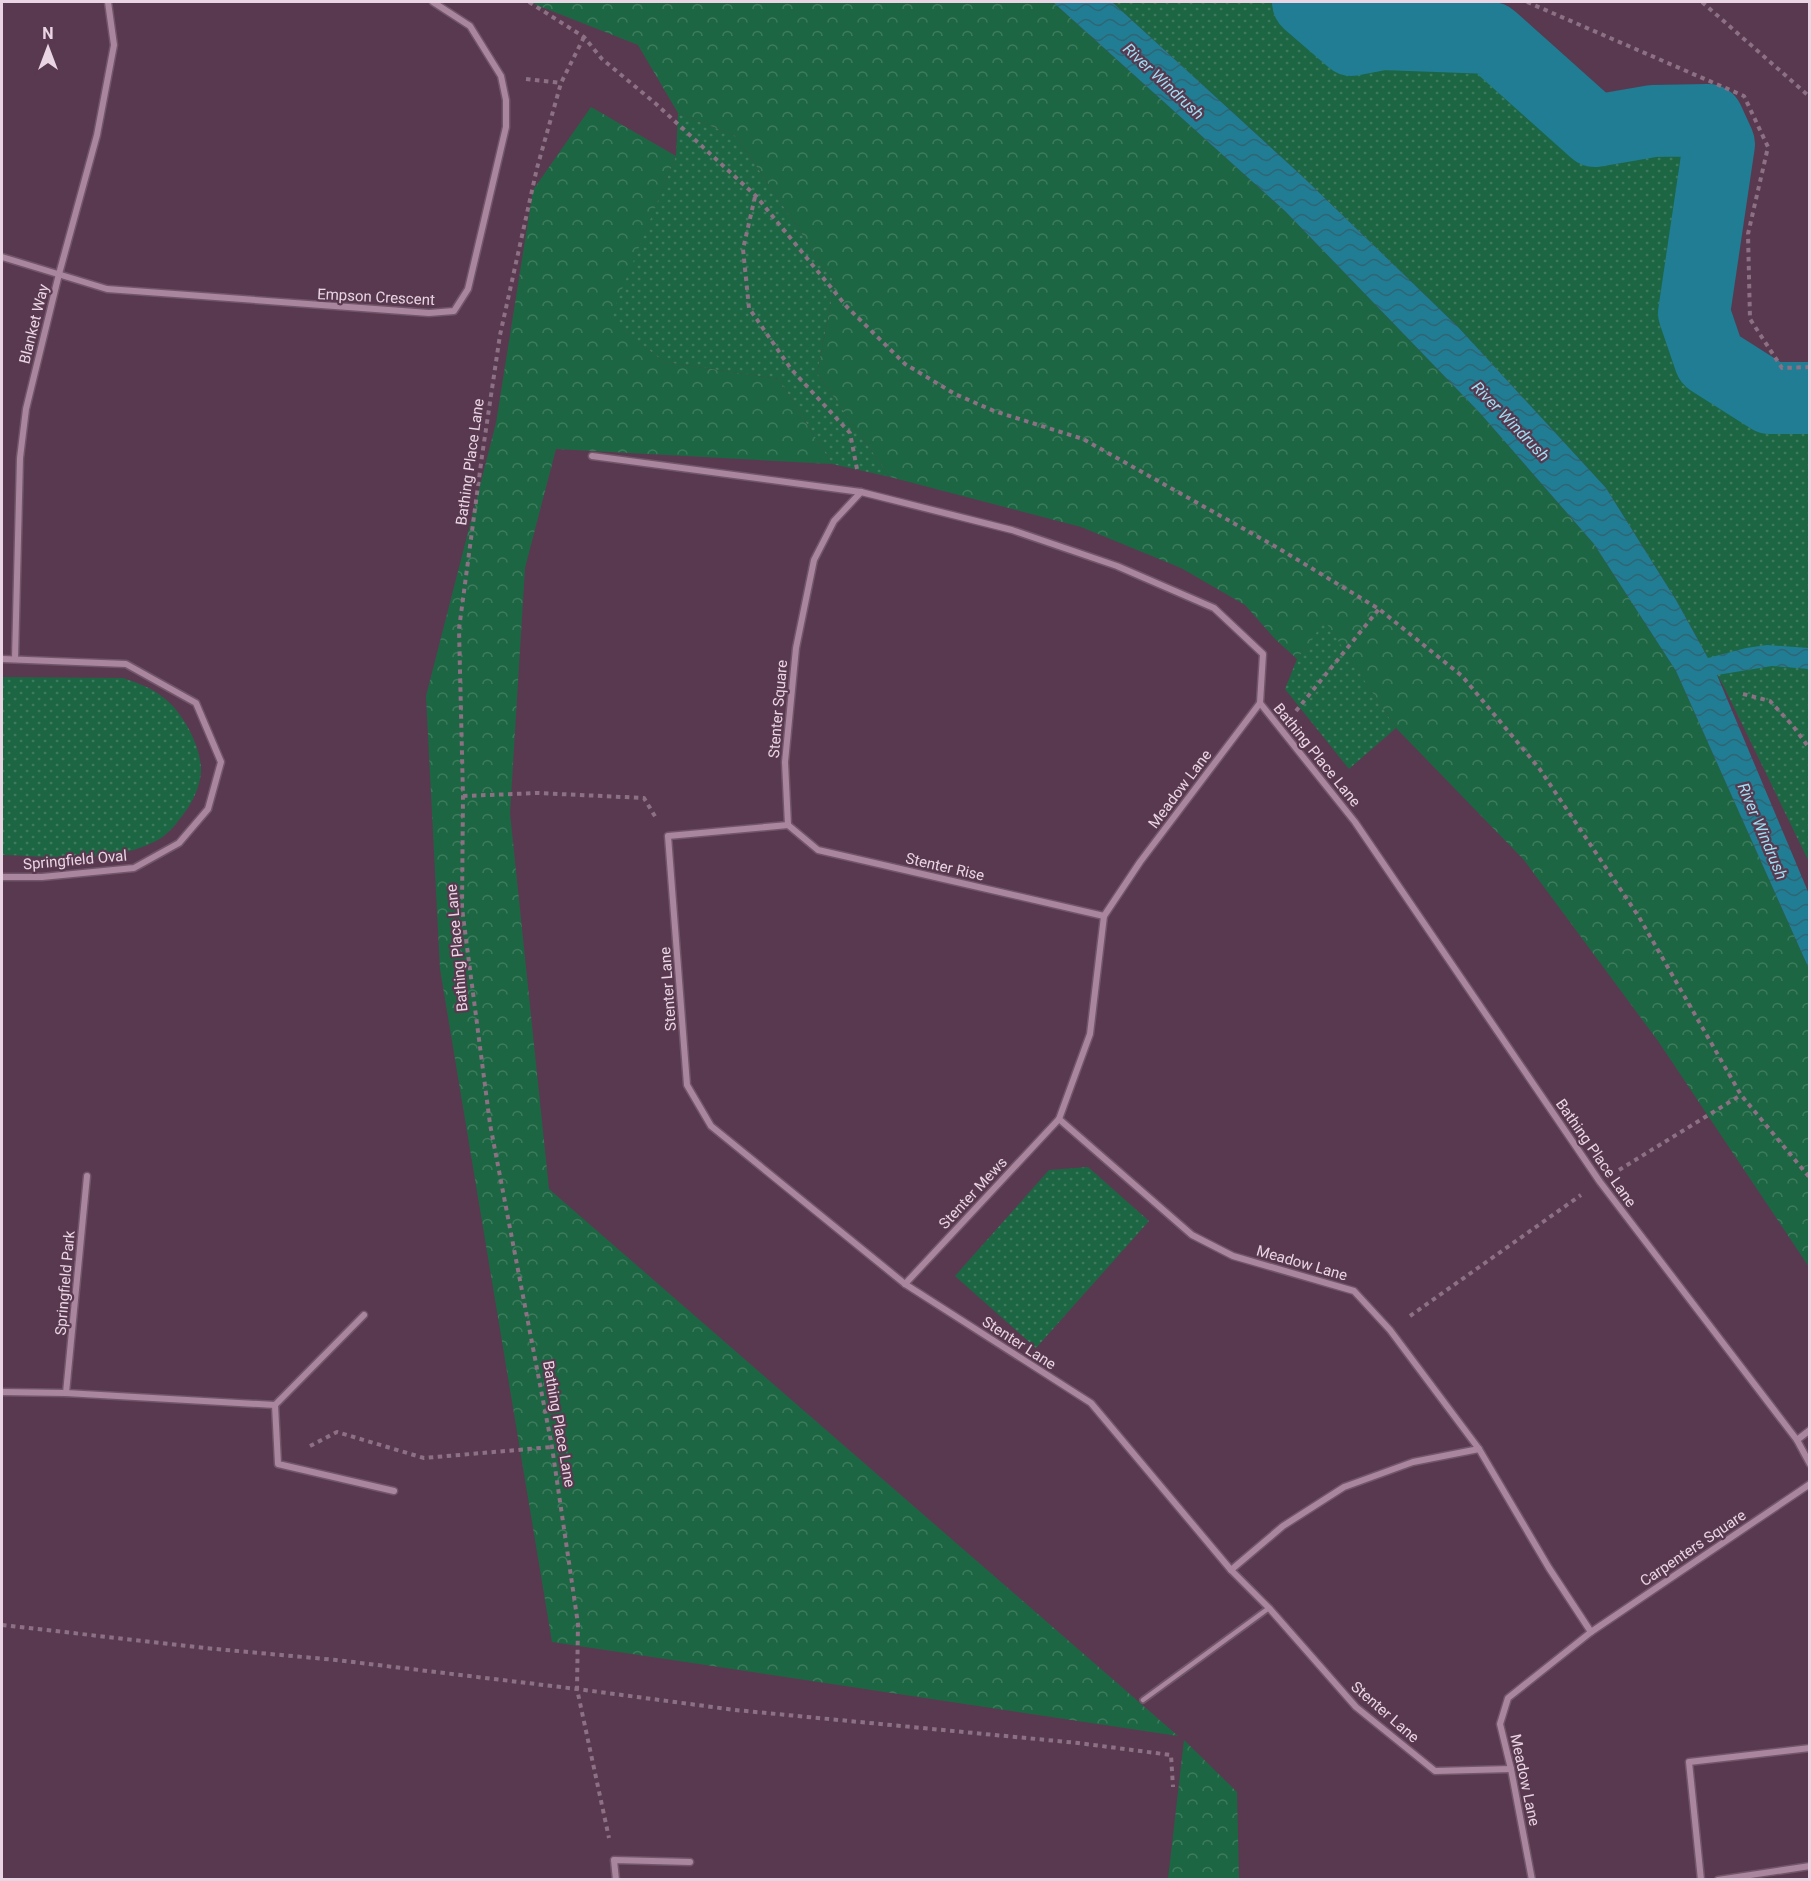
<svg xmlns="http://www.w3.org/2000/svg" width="1811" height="1881" font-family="Roboto,sans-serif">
	<defs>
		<pattern id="grass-dots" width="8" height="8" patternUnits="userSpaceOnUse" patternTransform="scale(1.5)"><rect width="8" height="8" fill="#1d6643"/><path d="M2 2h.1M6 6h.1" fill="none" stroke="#3e7b5e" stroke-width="1.8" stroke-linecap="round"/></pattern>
		<pattern id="forest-crowns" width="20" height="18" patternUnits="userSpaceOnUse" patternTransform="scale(1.5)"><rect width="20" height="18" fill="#1d6643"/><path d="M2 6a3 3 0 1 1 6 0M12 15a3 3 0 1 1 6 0" fill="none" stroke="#3e7b5e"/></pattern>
		<pattern id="water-waves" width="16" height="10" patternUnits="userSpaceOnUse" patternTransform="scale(1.5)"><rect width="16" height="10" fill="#207d94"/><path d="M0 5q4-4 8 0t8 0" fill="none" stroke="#2f6574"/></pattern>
	</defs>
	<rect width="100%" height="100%" fill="#59394f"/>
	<!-- grass -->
	<g fill="url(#grass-dots)">
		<polygon points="1112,2 1276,2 1345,60 1488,60 1584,147 1698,140 1678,319 1695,370 1760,417 1809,418 1809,862 1724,687 1676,600 1606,488 1458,327 1302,176"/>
		<polygon points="678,113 736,136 835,283 817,373 890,477 832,464 779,379 664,362 609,319 676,156"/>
		<polygon points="1325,620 1396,728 1349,769 1285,689 1297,659"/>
		<path d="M 2,677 L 123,678 C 138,683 152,688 164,698 C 184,713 206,754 200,779 C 198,790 192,803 185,812 C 177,823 168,835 156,841 C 109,865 52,856 2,855 Z"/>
		<polygon points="1088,1167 1149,1221 1036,1348 955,1276 1049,1170"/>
	</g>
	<!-- forest -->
	<g fill="url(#forest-crowns)">
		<polygon points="529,2 1053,2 1285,211 1480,413 1594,544 1676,671 1809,969 1809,1267 1658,1041 1524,860 1396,728 1325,621 1297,659 1275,639 1245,605 1181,568 1081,527 890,477 817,373 835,283 736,136 678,113 638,45"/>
		<polygon points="591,107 676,156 610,319 664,362 779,379 832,464 556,449 525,568 510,813 549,1189 1178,1736 552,1642 440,969 426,696 496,423 533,190"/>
		<polygon points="1184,1740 1237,1792 1239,1879 1168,1879"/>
	</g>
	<!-- water -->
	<polygon fill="url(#water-waves)" points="1053,2 1112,2 1302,176 1458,327 1606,488 1676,600 1708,658 1746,648 1767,645 1809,648 1809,669 1772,666 1717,675 1809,894 1809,969 1676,671 1594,544 1480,413 1285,211"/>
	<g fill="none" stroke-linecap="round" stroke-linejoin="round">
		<!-- river -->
		<polyline stroke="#207d94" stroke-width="72" points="1308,2 1352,40 1383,34 1491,38 1595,131 1653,121 1708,120 1719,144 1694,313 1710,360 1770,398 1810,398"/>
		<defs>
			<polyline id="lane" points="1143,1700 1269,1608"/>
			<g id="street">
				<polyline points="2,257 107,289 429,313 454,311 468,289 506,127 506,100 501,76 470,26 433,2"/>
				<polyline points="592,456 861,492 1012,530 1117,566 1214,608 1263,654 1260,703 1355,822 1600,1182 1797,1440 1810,1464"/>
				<polyline points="2,659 126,664 196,703 221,762 208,809 179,843 134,868 42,877 2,877"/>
				<polyline points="15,659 20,458 26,409 59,274 97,135 114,45 108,2"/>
				<polyline points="1260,703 1140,862 1104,916 1090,1034 1059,1119 1192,1235 1233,1256 1354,1291 1390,1330 1479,1449 1549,1568 1591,1632 1508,1698 1500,1724 1511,1769 1532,1880"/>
				<polyline points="788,825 668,836 687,1085 711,1126 905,1284 1091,1403 1231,1570 1269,1608 1356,1707 1435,1771 1511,1769"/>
				<polyline points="788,825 785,762 796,648 814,560 834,521 861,492"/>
				<polyline points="788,825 818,850 1104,916"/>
				<polyline points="905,1284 1059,1119"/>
				<polyline points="2,1392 66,1393 275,1405 364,1315"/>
				<polyline points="66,1393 87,1176"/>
				<polyline points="275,1405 278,1464 394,1491"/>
				<polyline points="1797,1440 1810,1430"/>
				<polyline points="1231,1570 1283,1526 1344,1487 1413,1462 1479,1449"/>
				<polyline points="1591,1632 1810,1484"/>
				<polyline points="616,1880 614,1860 690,1862"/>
				<polyline points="1701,1880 1689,1762 1810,1748"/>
				<polyline points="1718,1880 1810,1866"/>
			</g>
		</defs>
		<!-- lane casing -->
		<use href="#lane" stroke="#715669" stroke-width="8"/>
		<!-- street casing -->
		<use href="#street" stroke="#715669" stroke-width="9"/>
		<!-- path -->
		<g stroke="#8c7083" stroke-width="4" stroke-dasharray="4.5 4.5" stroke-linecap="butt">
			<polyline points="529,2 584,37 602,59 655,103 756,196 847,307 905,364 955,394 994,411 1083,439 1278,548 1379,609 1462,676 1539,768 1639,917 1741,1095 1810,1178"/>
			<polyline points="1527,2 1744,96 1768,147 1748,234 1750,319 1782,368 1810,367"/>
			<polyline points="1702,2 1810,97"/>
			<polyline points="584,37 561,83 537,168 500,335 482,456 459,629 463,796 462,908 490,1124 552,1447 578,1624 577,1689 609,1838"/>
			<polyline points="526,79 561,83"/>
			<polyline points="755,197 743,249 749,308 791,369 850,433 857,469"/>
			<polyline points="1743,694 1770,701 1793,726 1810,749"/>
			<polyline points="1296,711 1379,609"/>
			<polyline points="463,796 538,793 644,798 656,818"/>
			<polyline points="1619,1170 1741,1095"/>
			<polyline points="1410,1316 1581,1195"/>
			<polyline points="310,1446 337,1432 424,1458 552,1447"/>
			<polyline points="2,1625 205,1648 336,1660 577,1689 735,1710 1078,1743 1171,1755 1173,1787"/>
		</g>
		<!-- lane -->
		<use href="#lane" stroke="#aa859e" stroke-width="4.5"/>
		<!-- street -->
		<use href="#street" stroke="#aa859e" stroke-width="6"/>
	</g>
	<g text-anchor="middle" stroke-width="4.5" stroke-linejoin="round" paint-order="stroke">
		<!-- street labels -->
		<g font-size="15" fill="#e9d5e3" stroke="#59394f">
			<text transform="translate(376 297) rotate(3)" y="5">Empson Crescent</text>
			<text transform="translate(34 324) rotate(-76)" y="5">Blanket Way</text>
			<text transform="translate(470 462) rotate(-82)" y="5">Bathing Place Lane</text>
			<text transform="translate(778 709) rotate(-85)" y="5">Stenter Square</text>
			<text transform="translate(1317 755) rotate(51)" y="5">Bathing Place Lane</text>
			<text transform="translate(1180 789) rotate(-53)" y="5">Meadow Lane</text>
			<text transform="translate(75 860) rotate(-5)" y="5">Springfield Oval</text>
			<text transform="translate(945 867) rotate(13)" y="5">Stenter Rise</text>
			<text transform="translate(457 948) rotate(-95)" y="5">Bathing Place Lane</text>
			<text transform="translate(668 989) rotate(-94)" y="5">Stenter Lane</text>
			<text transform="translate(1596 1153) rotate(55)" y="5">Bathing Place Lane</text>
			<text transform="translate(973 1193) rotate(-47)" y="5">Stenter Mews</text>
			<text transform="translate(1302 1263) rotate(16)" y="5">Meadow Lane</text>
			<text transform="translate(65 1283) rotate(-85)" y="5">Springfield Park</text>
			<text transform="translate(1019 1343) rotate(33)" y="5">Stenter Lane</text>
			<text transform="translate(559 1424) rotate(80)" y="5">Bathing Place Lane</text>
			<text transform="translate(1693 1548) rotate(-34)" y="5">Carpenters Square</text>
			<text transform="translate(1385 1712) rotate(41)" y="5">Stenter Lane</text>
			<text transform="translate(1525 1780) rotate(78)" y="5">Meadow Lane</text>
		</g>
		<!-- water labels -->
		<g font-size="16" font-style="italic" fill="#9ddff3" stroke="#59394f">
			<text transform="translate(1164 81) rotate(43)" y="6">River Windrush</text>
			<text transform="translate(1511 421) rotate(46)" y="6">River Windrush</text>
			<text transform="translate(1763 831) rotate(67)" y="6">River Windrush</text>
		</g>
	</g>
	<!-- border -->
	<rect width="1811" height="1881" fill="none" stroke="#e9d5e3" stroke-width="6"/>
	<!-- north arrow -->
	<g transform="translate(48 48)" stroke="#59394f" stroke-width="4.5" paint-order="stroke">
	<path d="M0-4.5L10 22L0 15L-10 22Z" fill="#e9d5e3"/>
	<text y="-9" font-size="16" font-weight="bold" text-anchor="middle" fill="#e9d5e3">N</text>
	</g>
</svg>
